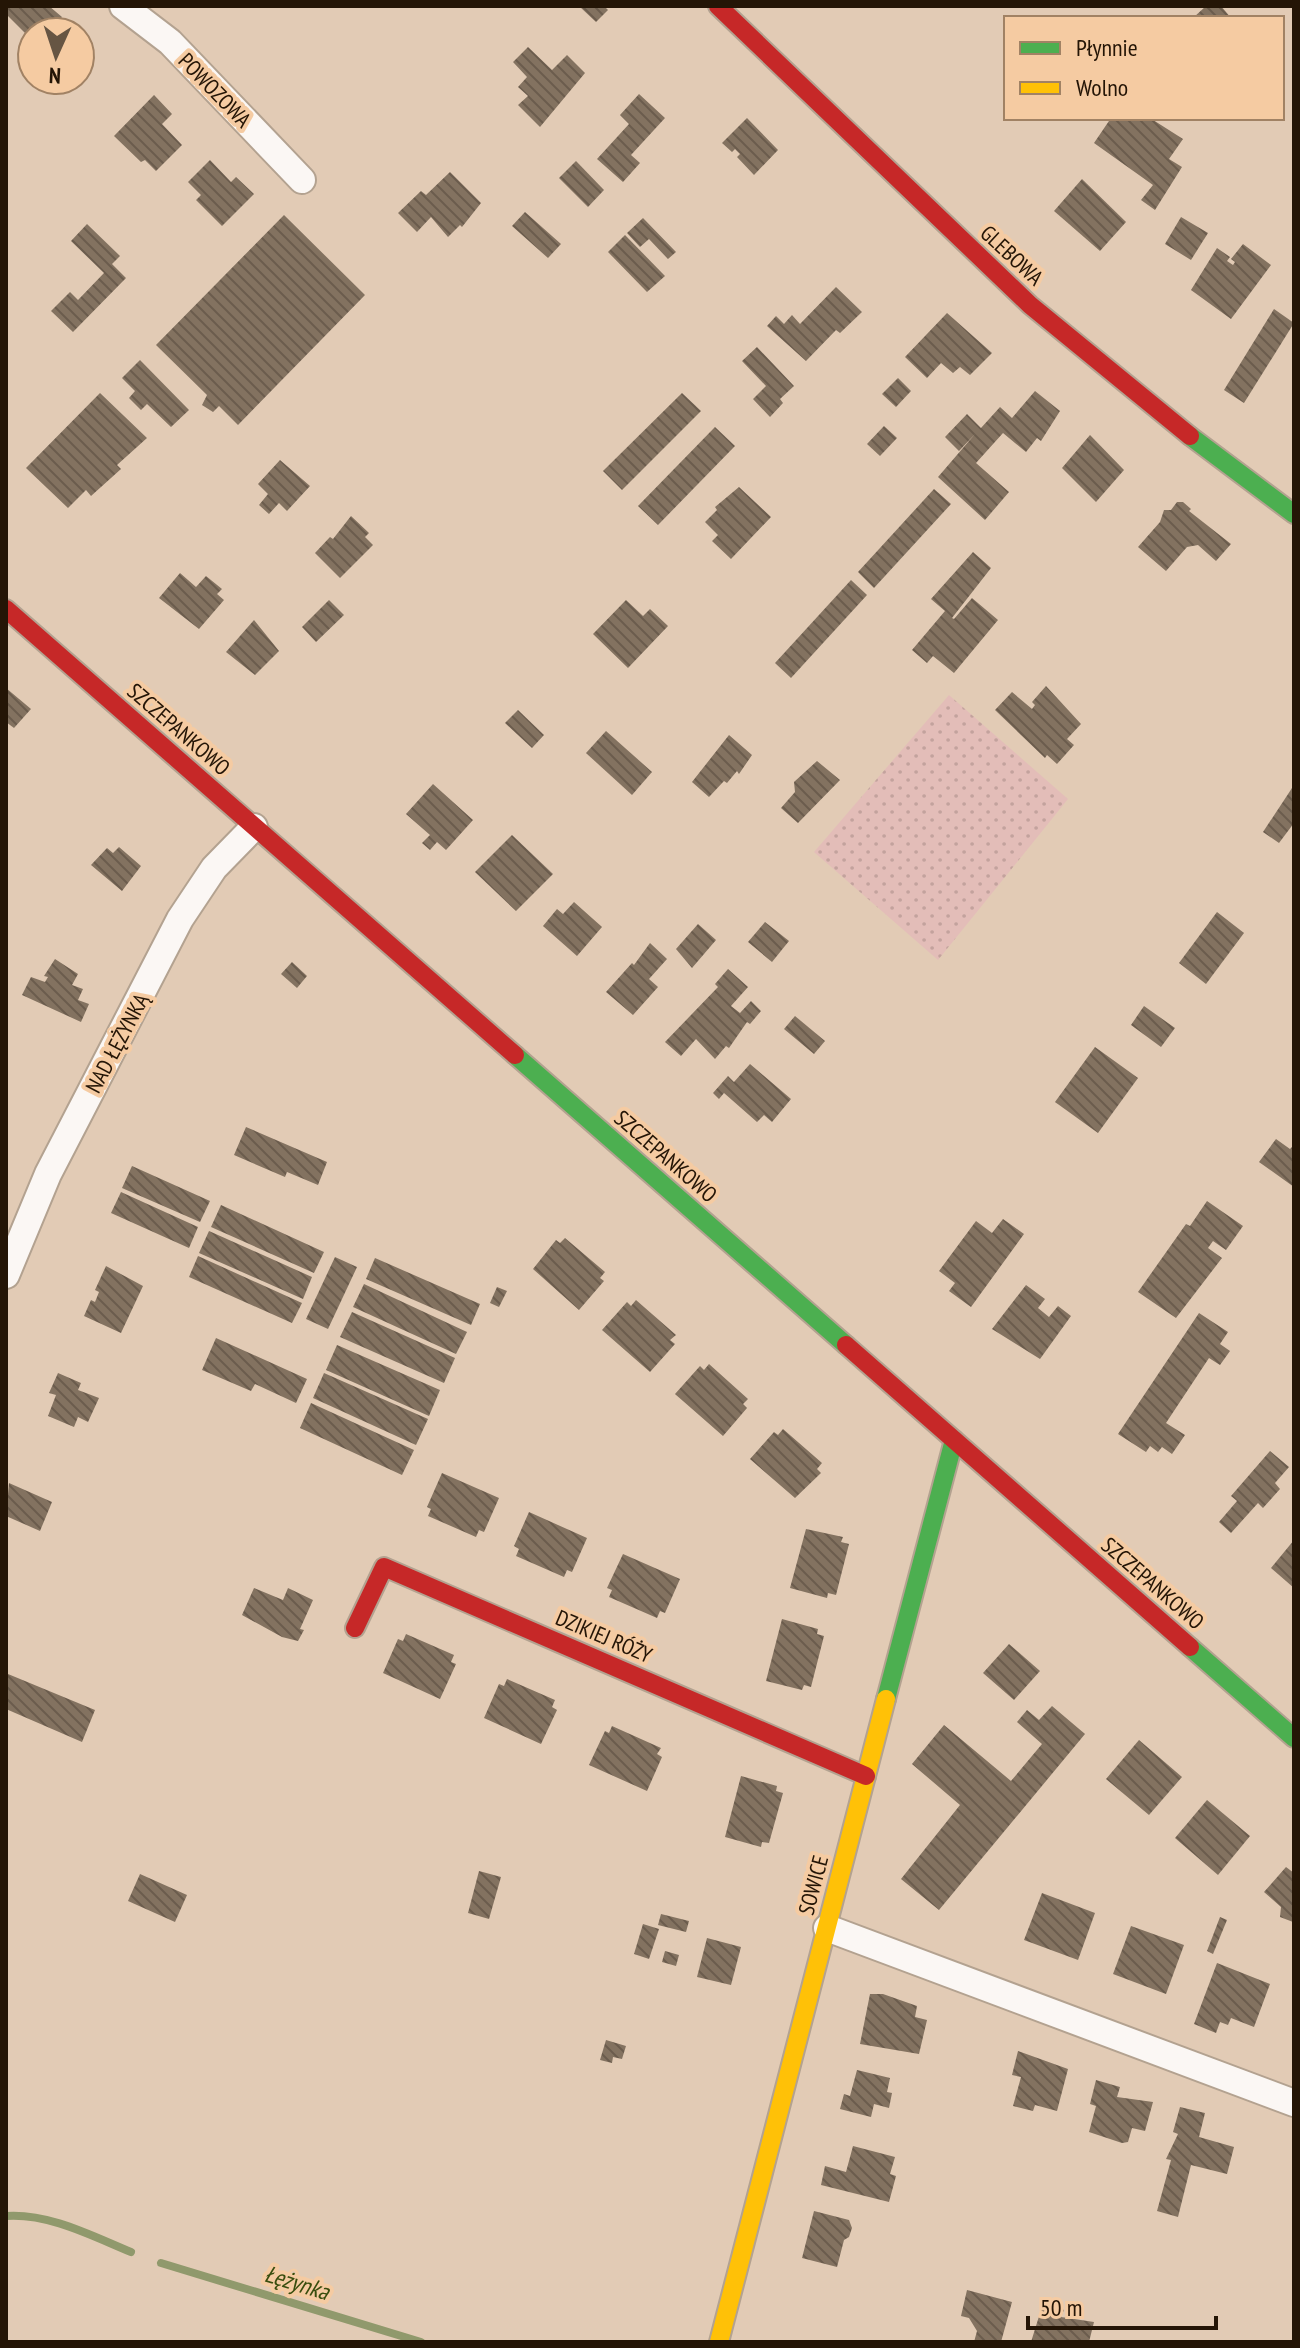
<svg xmlns="http://www.w3.org/2000/svg" width="1300" height="2348" font-family="'PT Sans Narrow',sans-serif">
	<defs>
		<pattern id="grass-dots" width="8" height="8" patternUnits="userSpaceOnUse" patternTransform="scale(2)"><rect width="8" height="8" fill="#e3bdb8"/><path d="M2 2h.1M6 6h.1" fill="none" stroke="#c3a29d" stroke-width="1.8" stroke-linecap="round"/></pattern>
		<pattern id="building-back-hatch" width="6" height="6" patternUnits="userSpaceOnUse" patternTransform="scale(2)"><rect width="6" height="6" fill="#837260"/><path d="M-1 5l2 2M0 0l6 6M5-1l2 2" fill="none" stroke="#6b5c4d"/></pattern>
	</defs>
	<rect width="100%" height="100%" fill="#e2cbb5"/>
	<!-- grass -->
	<polygon fill="url(#grass-dots)" points="949,695 1068,799 938,960 814,852"/>
	<g fill="none" stroke-linecap="round" stroke-linejoin="round">
		<!-- stream -->
		<g stroke="#90996c" stroke-width="8">
			<path d="M 6,2216 C 49,2213 92,2236 131,2252"/>
			<polyline points="161,2263 421,2342"/>
		</g>
	</g>
	<!-- building -->
	<g fill="url(#building-back-hatch)">
		<polygon points="6,6 49,6 62,17 50,32 32,32 32,40 6,14"/>
		<polygon points="579,6 604,6 608,10 596,22"/>
		<polygon points="1206,6 1221,6 1231,18 1193,18"/>
		<polygon points="528,47 552,70 567,55 585,73 540,127 518,105 528,96 518,87 527,77 513,62"/>
		<polygon points="639,94 665,118 631,155 640,163 623,182 597,159 629,124 620,115"/>
		<polygon points="154,95 172,114 162,124 182,145 156,171 145,160 141,162 114,136"/>
		<polygon points="747,118 778,150 754,175 737,157 740,154 735,149 732,152 722,143"/>
		<polygon points="1111,118 1150,118 1183,139 1169,159 1182,167 1155,210 1141,200 1153,185 1094,143"/>
		<polygon points="210,160 231,182 236,177 254,194 222,226 196,200 201,195 188,182"/>
		<polygon points="576,161 604,190 588,207 559,178"/>
		<polygon points="450,172 481,203 462,227 460,225 448,237 431,217 417,232 398,213 421,191 426,195"/>
		<polygon points="1082,179 1126,222 1100,251 1054,211"/>
		<polygon points="525,212 561,244 548,258 512,226"/>
		<polygon points="284,215 365,295 238,425 219,406 213,412 202,405 207,395 156,345"/>
		<polygon points="1181,217 1208,233 1191,260 1165,244"/>
		<polygon points="643,218 676,252 668,259 649,239 640,247 627,233"/>
		<polygon points="87,224 120,256 112,264 126,278 73,332 51,311 70,292 78,300 104,273 71,241"/>
		<polygon points="625,235 665,276 647,292 608,252"/>
		<polygon points="1243,244 1271,265 1231,319 1191,290 1217,248 1230,257 1227,261 1233,265 1235,262 1231,259"/>
		<polygon points="836,287 862,312 840,333 836,330 806,361 767,326 776,316 784,324 792,315 800,324"/>
		<polygon points="1274,309 1294,323 1244,403 1224,390"/>
		<polygon points="947,313 992,353 970,375 960,367 953,373 941,363 927,378 905,357"/>
		<polygon points="757,347 794,386 780,399 783,403 770,417 753,399 766,386 742,361"/>
		<polygon points="140,360 189,410 171,427 147,404 141,410 129,398 135,391 122,378"/>
		<polygon points="898,378 911,391 896,407 882,394"/>
		<polygon points="1035,391 1060,411 1041,441 1037,438 1026,452 1003,433 976,463 1009,492 985,520 938,477 975,434 959,451 945,437 967,414 981,428 1000,407 1012,418"/>
		<polygon points="100,393 147,438 117,465 121,469 91,496 86,490 68,508 26,468"/>
		<polygon points="682,393 701,411 622,490 603,471"/>
		<polygon points="884,426 897,438 880,456 867,444"/>
		<polygon points="715,427 735,446 658,525 638,506"/>
		<polygon points="1090,435 1124,470 1096,502 1062,468"/>
		<polygon points="280,460 310,486 287,511 279,503 269,514 259,505 268,494 258,484"/>
		<polygon points="739,487 771,517 731,559 712,541 718,535 705,522 717,510 715,507"/>
		<polygon points="934,489 951,504 874,588 858,572"/>
		<polygon points="1177,502 1183,502 1191,509 1189,511 1231,544 1216,561 1198,545 1187,547 1166,571 1138,547 1160,522 1164,510 1171,510"/>
		<polygon points="351,516 369,533 365,537 373,545 340,578 315,553 330,537 333,539"/>
		<polygon points="973,552 991,568 952,618 954,619 972,598 998,620 954,673 933,656 927,663 912,650 945,611 931,599"/>
		<polygon points="180,573 196,587 206,576 222,589 217,594 224,600 199,629 159,598"/>
		<polygon points="851,580 867,595 791,678 775,663"/>
		<polygon points="329,600 344,615 316,642 302,627"/>
		<polygon points="626,600 643,616 650,609 668,626 628,668 593,634"/>
		<polygon points="254,620 279,651 255,675 226,652"/>
		<polygon points="1046,686 1081,724 1067,739 1074,745 1057,764 1047,755 1045,758 995,710 1012,692 1032,709 1035,705 1032,702"/>
		<polygon points="6,688 31,709 14,728 6,722"/>
		<polygon points="518,710 544,735 532,748 505,723"/>
		<polygon points="606,731 652,772 632,795 586,753"/>
		<polygon points="729,735 752,755 739,774 737,771 727,783 724,781 709,797 692,782"/>
		<polygon points="817,761 840,780 798,823 781,808 795,792 794,782"/>
		<polygon points="433,784 473,820 446,850 437,842 430,850 422,843 430,835 406,814"/>
		<polygon points="1294,785 1294,823 1279,843 1263,832"/>
		<polygon points="512,835 553,874 516,911 475,872"/>
		<polygon points="119,847 141,866 122,891 91,865 107,848 113,853"/>
		<polygon points="574,902 602,927 577,956 543,926 557,909 563,914"/>
		<polygon points="1217,912 1244,933 1206,984 1179,963"/>
		<polygon points="765,922 789,941 772,962 748,942"/>
		<polygon points="698,924 716,940 692,968 676,949"/>
		<polygon points="650,943 667,959 649,979 658,987 633,1015 606,992 632,963 634,965"/>
		<polygon points="55,959 78,974 72,985 83,989 78,1000 89,1004 81,1022 22,995 31,977 45,982 48,977 44,976"/>
		<polygon points="292,962 307,976 297,988 281,974"/>
		<polygon points="728,969 748,987 731,1006 740,1013 751,1001 761,1011 750,1024 747,1022 729,1048 726,1046 715,1059 696,1039 681,1056 665,1042 718,987 715,984"/>
		<polygon points="1144,1006 1175,1028 1161,1047 1131,1025"/>
		<polygon points="795,1016 825,1041 814,1054 784,1029"/>
		<polygon points="1095,1047 1138,1078 1098,1133 1055,1102"/>
		<polygon points="750,1064 791,1099 772,1122 764,1115 757,1122 724,1093 719,1099 713,1093 728,1076 734,1082"/>
		<polygon points="246,1127 327,1162 318,1185 287,1172 285,1177 234,1155"/>
		<polygon points="1276,1139 1290,1149 1294,1145 1294,1187 1259,1162"/>
		<polygon points="132,1166 210,1201 200,1222 122,1188"/>
		<polygon points="121,1192 198,1227 189,1248 111,1213"/>
		<polygon points="1207,1201 1243,1226 1226,1250 1213,1241 1208,1248 1222,1258 1176,1318 1138,1292 1186,1224 1190,1226"/>
		<polygon points="221,1205 324,1252 314,1273 211,1227"/>
		<polygon points="1003,1219 1024,1234 971,1307 949,1291 955,1283 939,1271 976,1221 992,1233"/>
		<polygon points="209,1231 312,1277 303,1299 199,1253"/>
		<polygon points="565,1238 605,1272 600,1278 604,1281 579,1310 533,1269 556,1240 560,1243"/>
		<polygon points="198,1256 302,1303 292,1323 189,1277"/>
		<polygon points="335,1257 357,1267 328,1329 306,1319"/>
		<polygon points="375,1258 480,1304 471,1325 366,1279"/>
		<polygon points="106,1266 143,1286 121,1333 84,1316 91,1300 95,1302 99,1292 95,1290"/>
		<polygon points="364,1284 467,1332 456,1354 353,1307"/>
		<polygon points="1026,1285 1045,1299 1038,1308 1049,1317 1058,1306 1071,1316 1040,1359 992,1329"/>
		<polygon points="497,1287 507,1291 499,1307 490,1303"/>
		<polygon points="636,1300 676,1335 670,1340 675,1344 650,1372 602,1330 627,1302 631,1306"/>
		<polygon points="352,1312 455,1358 444,1383 340,1337"/>
		<polygon points="1199,1313 1228,1332 1220,1344 1230,1351 1220,1365 1209,1358 1166,1423 1185,1435 1172,1454 1162,1447 1158,1452 1150,1446 1146,1452 1118,1434"/>
		<polygon points="216,1338 307,1379 296,1403 255,1384 251,1391 202,1370"/>
		<polygon points="337,1345 440,1390 429,1416 326,1370"/>
		<polygon points="709,1364 748,1399 743,1404 747,1408 723,1436 675,1394 700,1366 704,1370"/>
		<polygon points="58,1373 81,1383 78,1390 99,1398 88,1422 78,1417 74,1427 48,1416 56,1395 49,1393"/>
		<polygon points="324,1373 428,1419 416,1445 313,1398"/>
		<polygon points="311,1403 414,1450 402,1475 300,1428"/>
		<polygon points="783,1429 822,1463 817,1469 821,1473 795,1498 750,1459 774,1432 778,1435"/>
		<polygon points="1270,1451 1289,1467 1275,1483 1280,1489 1263,1508 1258,1503 1231,1533 1219,1522 1237,1501 1231,1496"/>
		<polygon points="442,1473 499,1498 484,1532 479,1530 476,1537 428,1516 431,1509 427,1507"/>
		<polygon points="9,1483 52,1502 40,1531 6,1516"/>
		<polygon points="529,1512 587,1538 572,1572 567,1570 564,1577 516,1556 519,1549 514,1546"/>
		<polygon points="806,1529 843,1537 841,1542 849,1544 836,1595 828,1593 827,1598 790,1588"/>
		<polygon points="1294,1540 1294,1588 1271,1568"/>
		<polygon points="623,1554 680,1579 665,1613 660,1611 657,1618 609,1597 612,1590 607,1588"/>
		<polygon points="254,1588 283,1600 288,1588 313,1600 300,1629 304,1630 298,1641 282,1637 242,1615"/>
		<polygon points="782,1619 818,1629 817,1634 824,1636 811,1687 804,1685 802,1690 766,1681"/>
		<polygon points="406,1634 454,1655 451,1662 456,1664 440,1699 383,1673 398,1639 403,1641"/>
		<polygon points="1009,1644 1040,1671 1014,1700 983,1673"/>
		<polygon points="8,1674 95,1710 82,1742 6,1709"/>
		<polygon points="507,1679 555,1700 552,1707 557,1710 541,1744 484,1718 499,1684 504,1686"/>
		<polygon points="1052,1706 1085,1734 939,1910 901,1879 960,1805 912,1764 944,1725 1011,1781 1042,1744 1017,1722 1027,1710 1039,1720"/>
		<polygon points="612,1726 661,1748 657,1754 662,1757 647,1791 589,1765 605,1731 609,1733"/>
		<polygon points="1139,1740 1182,1777 1149,1815 1106,1779"/>
		<polygon points="741,1776 777,1786 776,1791 783,1793 769,1843 762,1842 761,1847 725,1837"/>
		<polygon points="1207,1800 1250,1836 1218,1875 1175,1838"/>
		<polygon points="1286,1867 1294,1873 1293,1922 1280,1917 1281,1907 1264,1892"/>
		<polygon points="479,1871 501,1877 489,1919 468,1913"/>
		<polygon points="140,1874 187,1895 175,1922 128,1901"/>
		<polygon points="1042,1893 1095,1913 1078,1960 1024,1940"/>
		<polygon points="661,1914 689,1921 686,1932 658,1925"/>
		<polygon points="1220,1917 1227,1920 1213,1954 1207,1951"/>
		<polygon points="643,1924 659,1929 649,1959 634,1954"/>
		<polygon points="1131,1926 1184,1945 1166,1994 1113,1974"/>
		<polygon points="707,1938 741,1947 731,1985 697,1977"/>
		<polygon points="665,1951 679,1955 676,1966 662,1962"/>
		<polygon points="1217,1963 1270,1984 1254,2027 1231,2018 1228,2025 1220,2022 1216,2033 1194,2024"/>
		<polygon points="870,1994 883,1994 917,2006 915,2017 927,2020 919,2054 860,2044"/>
		<polygon points="606,2040 626,2046 622,2059 613,2057 612,2063 600,2060"/>
		<polygon points="1018,2051 1068,2069 1057,2111 1035,2105 1033,2111 1013,2106 1021,2077 1012,2075"/>
		<polygon points="857,2070 890,2078 887,2092 892,2093 889,2108 874,2104 871,2117 840,2109 844,2094 850,2096"/>
		<polygon points="1096,2080 1120,2087 1117,2097 1153,2102 1145,2131 1132,2128 1128,2142 1122,2143 1089,2132 1096,2106 1090,2104"/>
		<polygon points="1180,2107 1205,2113 1199,2137 1234,2147 1227,2174 1191,2165 1178,2217 1157,2211 1171,2160 1166,2159 1178,2134 1173,2132"/>
		<polygon points="853,2146 895,2157 890,2174 896,2176 889,2202 821,2185 825,2166 846,2172"/>
		<polygon points="814,2211 849,2220 852,2228 849,2237 844,2240 837,2267 802,2258"/>
		<polygon points="967,2290 1012,2302 1001,2342 974,2342 977,2331 969,2318 961,2316"/>
		<polygon points="1045,2297 1064,2310 1061,2317 1094,2322 1089,2342 1031,2342"/>
	</g>
	<g fill="none" stroke-linecap="round" stroke-linejoin="round">
		<defs>
			<g id="street">
				<polyline points="123,6 170,42 302,180"/>
				<polyline points="6,1275 48,1174 180,919 214,868 254,827"/>
				<polyline points="827,1928 1294,2103"/>
			</g>
			<g id="fast">
				<polyline points="1190,436 1294,514"/>
				<polyline points="515,1055 846,1345"/>
				<polyline points="1190,1647 1294,1738"/>
				<polyline points="886,1699 954,1440"/>
			</g>
			<polyline id="slow" points="719,2342 886,1699"/>
			<g id="jam">
				<polyline points="718,6 1030,305 1190,436"/>
				<polyline points="6,609 515,1055"/>
				<polyline points="846,1345 1190,1647"/>
				<polyline points="355,1628 384,1567 866,1776"/>
			</g>
		</defs>
		<!-- street casing -->
		<use href="#street" stroke="#b3a290" stroke-width="30"/>
		<!-- fast casing -->
		<use href="#fast" stroke="#b3a290" stroke-width="22"/>
		<!-- slow casing -->
		<use href="#slow" stroke="#b3a290" stroke-width="22"/>
		<!-- jam casing -->
		<use href="#jam" stroke="#b3a290" stroke-width="22"/>
		<!-- street -->
		<use href="#street" stroke="#fbf7f4" stroke-width="26"/>
		<!-- fast -->
		<use href="#fast" stroke="#4caf50" stroke-width="18"/>
		<!-- slow -->
		<use href="#slow" stroke="#ffc107" stroke-width="18"/>
		<!-- jam -->
		<use href="#jam" stroke="#c62828" stroke-width="18"/>
	</g>
	<g text-anchor="middle" stroke-width="8" stroke-linejoin="round" paint-order="stroke">
		<!-- street labels -->
		<g font-size="22" fill="#241506" stroke="#f5cba2">
			<text transform="translate(215 90) rotate(46)" y="8">POWOZOWA</text>
			<text transform="translate(1012 255) rotate(43)" y="8">GLEBOWA</text>
			<text transform="translate(179 729) rotate(41)" y="8">SZCZEPANKOWO</text>
			<text transform="translate(117 1043) rotate(-62)" y="8">NAD ŁĘŻYNKĄ</text>
			<text transform="translate(666 1156) rotate(41)" y="8">SZCZEPANKOWO</text>
			<text transform="translate(1153 1583) rotate(41)" y="8">SZCZEPANKOWO</text>
			<text transform="translate(604 1636) rotate(23)" y="8">DZIKIEJ RÓŻY</text>
			<text transform="translate(813 1885) rotate(-75)" y="8">SOWICE</text>
		</g>
		<!-- water labels -->
		<g font-size="24" font-style="italic" fill="#394d0e" stroke="#f5cba2">
			<text transform="translate(297 2283) rotate(17)" y="8">Łężynka</text>
		</g>
	</g>
	<!-- border -->
	<rect width="1300" height="2348" fill="none" stroke="#241506" stroke-width="16"/>
	<!-- legend -->
	<rect x="1004" y="16" width="280" height="104" fill="#f5cba2" stroke="#a18264" stroke-width="2"/>
	<rect x="1020" y="42" width="40" height="12" fill="#4caf50" stroke="#a18264" stroke-width="2"/>
	<text x="1076" y="56" font-size="24" fill="#241506">Płynnie</text>
	<rect x="1020" y="82" width="40" height="12" fill="#ffc107" stroke="#a18264" stroke-width="2"/>
	<text x="1076" y="96" font-size="24" fill="#241506">Wolno</text>
	<!-- north arrow -->
	<g transform="translate(56 56) rotate(183)"><circle r="38" fill="#f5cba2" stroke="#a18264" stroke-width="2"/>
	<path d="M0-6L14 30L0 20L-14 30Z" fill="#665543"/>
	<text y="-12" font-size="22" font-weight="bold" text-anchor="middle" fill="#241506">N</text>
	</g>
	<!-- scale -->
	<path d="M1028 2316v12h188v-12" fill="none" stroke="#241506" stroke-width="4"/>
	<text x="1040" y="2316" font-size="24" fill="#241506" stroke="#f5cba2" stroke-width="6" paint-order="stroke">50 m</text>
</svg>
